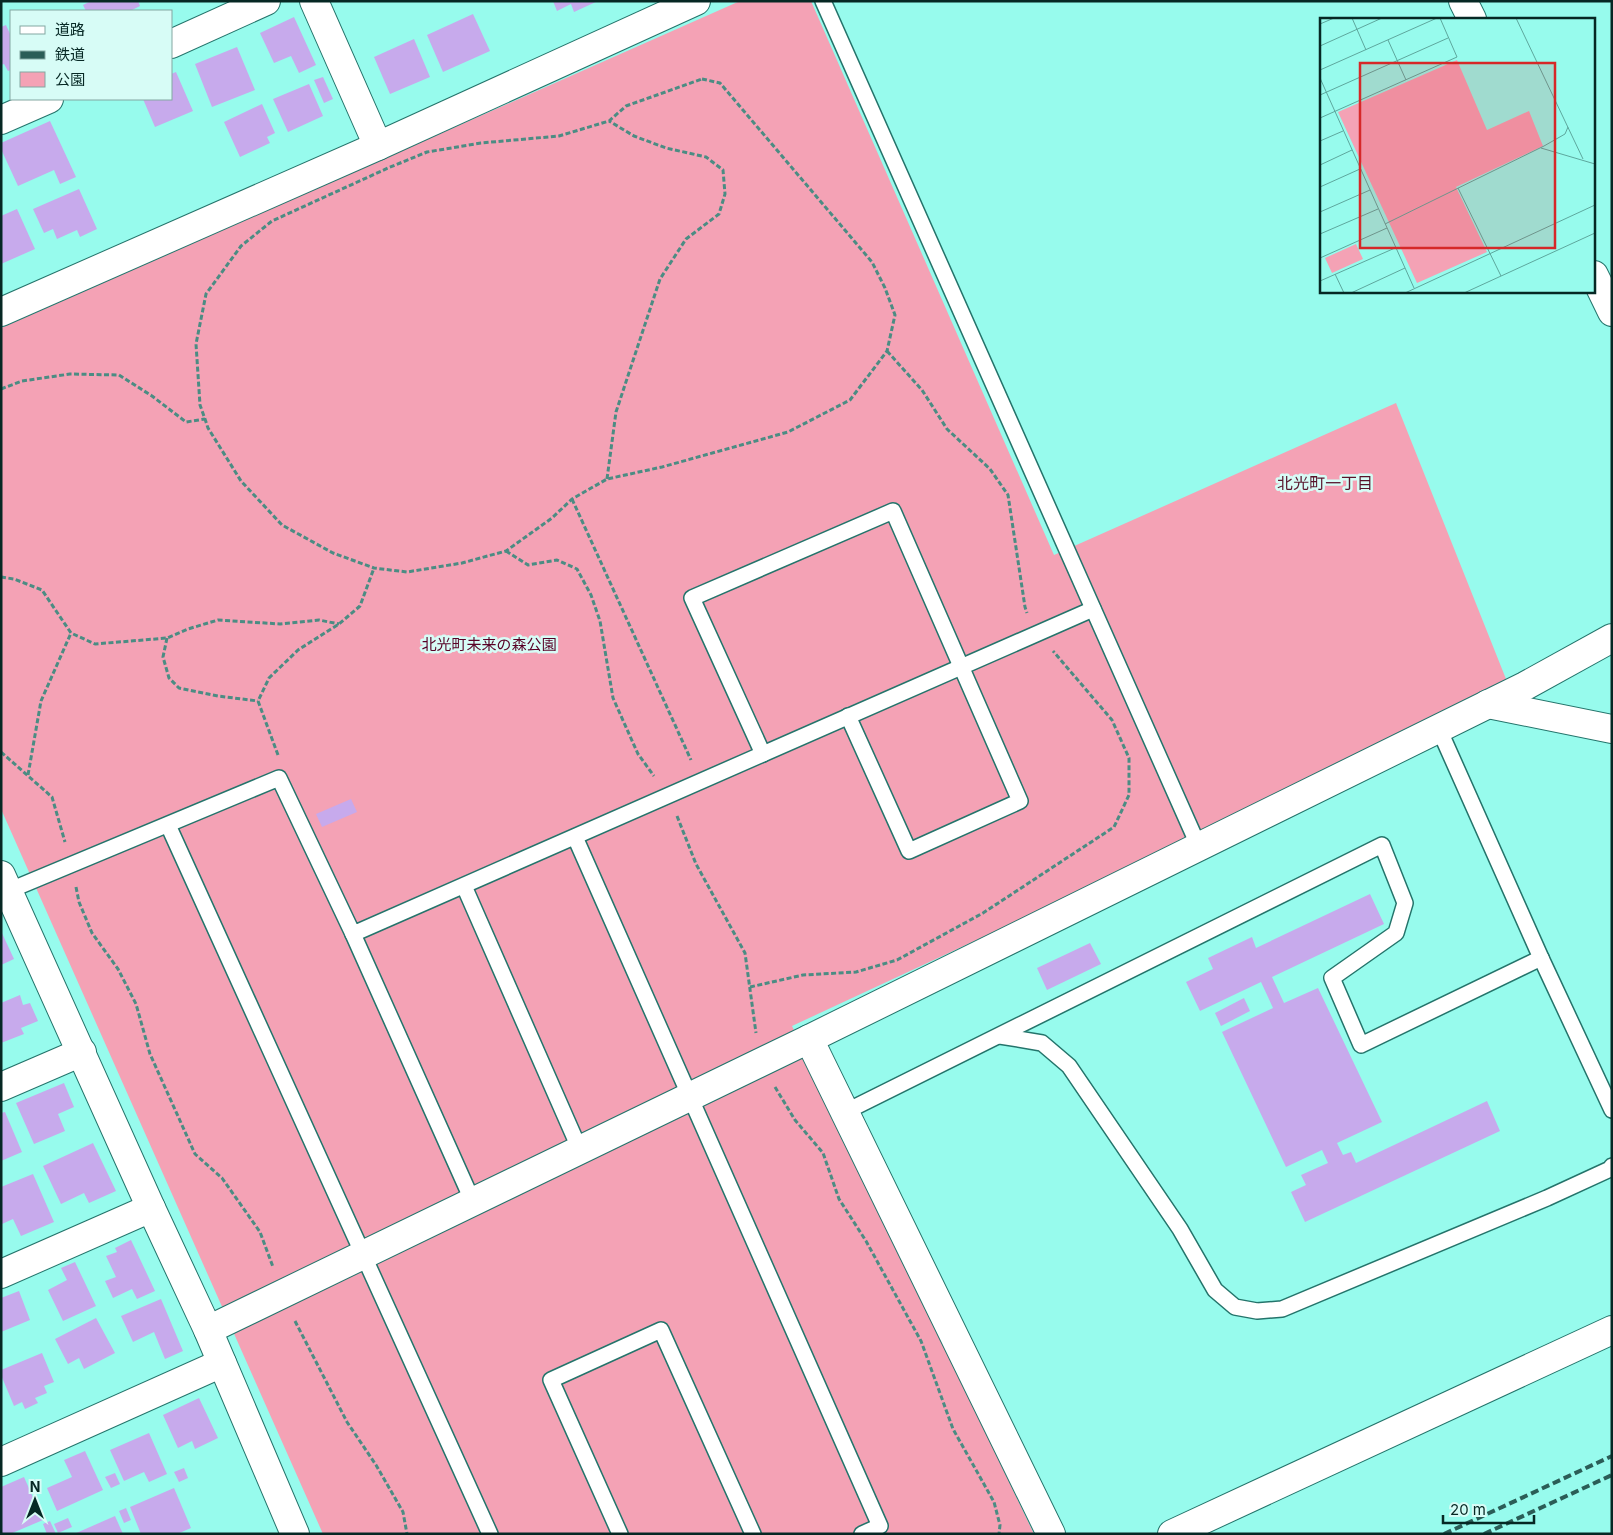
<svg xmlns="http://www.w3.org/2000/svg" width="1613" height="1535" font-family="Inter,'Noto Sans JP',sans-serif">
	<rect width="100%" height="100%" fill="#97fbed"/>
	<!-- green -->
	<polygon fill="#f4a2b5" points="740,1 811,1 1054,555 1396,403 1510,689 1426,731 792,1026 1034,1534 323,1534 1,809 1,328"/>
	<!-- building -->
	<g fill="#c7aaec">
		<polygon points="91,1 138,1 140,6 130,11 86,11 83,5"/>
		<polygon points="553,1 598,1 574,12 571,4 557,11"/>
		<polygon points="473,14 490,51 443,72 427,35"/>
		<polygon points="294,17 316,65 299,73 291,56 274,63 260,33"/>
		<polygon points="6,25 11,36 11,70 8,71 4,64 1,65 1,27"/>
		<polygon points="414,39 430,77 390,94 374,57"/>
		<polygon points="237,47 255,90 212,107 195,64"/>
		<polygon points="176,72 193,111 155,127 143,99 171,99 171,74"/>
		<polygon points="323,77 333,99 324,103 314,80"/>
		<polygon points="309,84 323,116 288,132 273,99"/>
		<polygon points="262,104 275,133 267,137 270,143 240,157 224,122"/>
		<polygon points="50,121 76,177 60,184 54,170 18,186 1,149 1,143"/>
		<polygon points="79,189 97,229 80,237 77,230 57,239 53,229 44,233 33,209"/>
		<polygon points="17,209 35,249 1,264 1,216"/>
		<polygon points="351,799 357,812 322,827 316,814"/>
		<polygon points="1370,894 1384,924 1272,977 1284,1003 1318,988 1382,1122 1337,1143 1343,1155 1351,1152 1356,1163 1487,1101 1500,1131 1305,1222 1291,1192 1306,1185 1301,1175 1328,1163 1322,1150 1286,1167 1222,1032 1273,1008 1261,982 1200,1011 1186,982 1213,969 1208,958 1252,937 1256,948"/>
		<polygon points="1,931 14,959 1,965"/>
		<polygon points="1090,943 1101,964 1047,990 1037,968"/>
		<polygon points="20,995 23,1005 30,1003 38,1021 21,1028 24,1034 1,1043 1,1003"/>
		<polygon points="1244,998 1250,1011 1221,1026 1215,1013"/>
		<polygon points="64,1083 74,1107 58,1114 65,1131 34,1144 16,1103"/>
		<polygon points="5,1112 22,1152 1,1161 1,1113"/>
		<polygon points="93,1143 116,1191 89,1203 84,1193 61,1204 43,1166"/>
		<polygon points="33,1174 54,1222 21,1236 13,1219 2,1224 1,1222 1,1187"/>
		<polygon points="131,1240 155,1291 137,1299 132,1289 113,1298 105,1281 116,1277 106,1256 117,1252 115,1248"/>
		<polygon points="75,1262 96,1306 63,1321 48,1290 67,1280 61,1268"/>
		<polygon points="19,1291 30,1320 1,1332 1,1298"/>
		<polygon points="161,1299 183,1351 165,1359 154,1332 133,1342 121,1316"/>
		<polygon points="96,1318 115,1353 84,1369 79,1358 68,1364 55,1339"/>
		<polygon points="42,1353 54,1382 44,1386 47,1393 35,1398 38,1403 25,1409 22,1402 14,1406 1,1375 1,1370"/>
		<polygon points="199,1398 218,1438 195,1449 192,1441 178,1448 163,1415"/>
		<polygon points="149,1433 167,1474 149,1482 144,1472 124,1481 110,1450"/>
		<polygon points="85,1451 103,1490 57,1511 47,1488 72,1477 64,1460"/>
		<polygon points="184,1468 188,1478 179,1482 174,1472"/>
		<polygon points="115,1473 120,1484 111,1488 105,1477"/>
		<polygon points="24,1477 43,1520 10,1534 1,1534 1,1487"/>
		<polygon points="174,1488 191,1528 177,1534 141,1534 130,1507"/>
		<polygon points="126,1508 131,1520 124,1523 119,1511"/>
		<polygon points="115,1516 123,1534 74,1534"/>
		<polygon points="68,1518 72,1527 58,1533 54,1524"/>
		<polygon points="50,1521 56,1534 47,1534 43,1524"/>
	</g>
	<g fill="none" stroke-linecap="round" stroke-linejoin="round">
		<defs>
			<g id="service">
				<polyline points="823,1 1199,847"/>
				<polyline points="1439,729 1541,958 1612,1110"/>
				<polyline points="763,754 692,598 893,511 1020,801 909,851 848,716"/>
				<polyline points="168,825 490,1534"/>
				<polyline points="575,837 880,1526 862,1534"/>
				<polyline points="464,886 580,1150"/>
				<polyline points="8,891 279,778 353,934 1093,609"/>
				<polyline points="353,934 473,1202"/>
				<polyline points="1000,1036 1042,1043 1069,1066 1180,1229 1215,1290 1235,1307 1257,1311 1282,1309 1547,1198 1610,1169 1612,1166"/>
				<polyline points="845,1112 1382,845 1405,903 1396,933 1332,978 1361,1045 1541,958"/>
				<polyline points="620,1534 551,1380 661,1330 753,1534"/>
			</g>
			<g id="minor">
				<polyline points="314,1 378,146"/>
				<polyline points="1463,1 1472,19"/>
				<polyline points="171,44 266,1"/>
				<polyline points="1,120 49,99"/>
				<polyline points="1594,275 1612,312"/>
				<polyline points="1,312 378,146 696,1"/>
				<polyline points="1488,704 1612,729"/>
				<polyline points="1,875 151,1208 208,1330 295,1534"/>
				<polyline points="809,1039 1051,1534"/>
				<polyline points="1,1087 82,1052"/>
				<polyline points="1,1274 151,1208"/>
				<polyline points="208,1330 809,1039 1525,686 1612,638"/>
				<polyline points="1,1462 222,1363"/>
			</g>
			<polyline id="tertiary" points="1172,1534 1612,1330"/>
		</defs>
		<!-- service casing -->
		<use href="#service" stroke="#24746b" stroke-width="18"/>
		<!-- minor casing -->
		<use href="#minor" stroke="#24746b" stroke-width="30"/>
		<!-- tertiary casing -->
		<use href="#tertiary" stroke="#24746b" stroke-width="30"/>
		<!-- path -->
		<g stroke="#4b8c83" stroke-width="3" stroke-dasharray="5 2.5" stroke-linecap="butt">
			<polygon points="702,79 720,83 872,262 885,288 895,315 887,351 850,400 788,432 662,467 607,479 572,499 552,518 506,551 462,563 407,572 374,568 333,553 282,525 241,481 208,428 205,419 200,405 196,344 206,294 241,246 272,221 388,168 427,152 481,143 559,136 609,121 626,106"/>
			<polyline points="887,351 922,390 947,429 990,469 1008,495 1025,607 1027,613"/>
			<polyline points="1,389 22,381 70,374 119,375 152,396 186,422 205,419"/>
			<polyline points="607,479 616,412 660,279 686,239 719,214 725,194 723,170 706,157 666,148 634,136 609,121"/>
			<polyline points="572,499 691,760"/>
			<polyline points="506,551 528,565 557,560 577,569 591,595 600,621 613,698 638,754 654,776"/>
			<polyline points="1,577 14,579 42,590 71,633 95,644 167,638 188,629 218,620 280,624 319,620 339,624"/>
			<polyline points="167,638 163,657 169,678 179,688 218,696 258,701"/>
			<polyline points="1,752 52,797 65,842"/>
			<polyline points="278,755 258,701 269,678 298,650 339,624 360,606 374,568"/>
			<polyline points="28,775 41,701 71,633"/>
			<polyline points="677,816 696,864 745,953 756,1033"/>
			<polyline points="76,887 79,902 92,933 118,969 136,1004 150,1054 195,1154 222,1178 260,1232 273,1267"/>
			<polyline points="750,987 803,975 856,972 897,960 983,913 1114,827 1129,795 1129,758 1112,720 1053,651"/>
			<polyline points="775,1087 795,1120 823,1153 839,1199 866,1241 921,1341 953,1429 994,1502 1000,1525 999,1534"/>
			<polyline points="295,1321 347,1422 376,1465 403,1512 407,1534"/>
		</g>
		<!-- service -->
		<use href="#service" stroke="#fff" stroke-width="15"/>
		<!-- minor -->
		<use href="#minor" stroke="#fff" stroke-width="28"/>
		<!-- tertiary -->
		<use href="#tertiary" stroke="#fff" stroke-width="28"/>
		<!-- rail -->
		<g stroke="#2b5d57" stroke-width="4" stroke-dasharray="8 4" stroke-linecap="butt">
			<polyline points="1444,1534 1612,1456"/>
			<polyline points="1484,1534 1612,1475"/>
		</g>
	</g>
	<g text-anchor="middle" stroke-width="5" stroke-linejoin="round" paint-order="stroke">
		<!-- park labels -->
		<g font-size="15" fill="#580025" stroke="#d7fcf6">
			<text x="489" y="650">北光町未来の森公園</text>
		</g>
		<!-- neighbourhood labels -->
		<g font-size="16" fill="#58142b" stroke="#d7fcf6">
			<text x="1325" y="489">北光町一丁目</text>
		</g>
	</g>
	<!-- overview -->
	<g transform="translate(1320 18)">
		<rect width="275" height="275" fill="#97fbed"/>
		<path d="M 137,42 L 167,112 L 209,93 L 223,128 L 136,169 L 167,234 L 97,265 L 18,94 ZM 36,226 L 43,241 L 12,255 L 5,240 Z" fill="#f4a2b5"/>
		<path fill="none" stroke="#5da79d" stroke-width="1" d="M 32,0 L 46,32M 196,0 L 263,141M 0,6 L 14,0M 68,22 L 86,62M 0,28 L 62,0M 0,52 L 117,0M 0,60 L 94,270M 0,77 L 128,20M 0,100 L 137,39 L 120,0M 0,123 L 23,113M 221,130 L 275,146M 0,147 L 32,132M 0,169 L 40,151M 138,170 L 181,258M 0,194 L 50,172M 65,206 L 224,128 L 245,116 L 248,109M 0,216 L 58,191M 0,240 L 67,210M 15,256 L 24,275M 0,263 L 75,230M 31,275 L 85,250M 85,275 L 275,187M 144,275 L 275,215"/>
		<path fill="#d62828" fill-opacity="0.15" stroke="#d62828" stroke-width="2.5" d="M 40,45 L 235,45 L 235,230 L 40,230 Z"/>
		<rect width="275" height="275" fill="none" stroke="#062824" stroke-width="2.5"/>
	</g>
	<!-- border -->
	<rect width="1613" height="1535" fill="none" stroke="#062824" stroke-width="5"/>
	<!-- legend -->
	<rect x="10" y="10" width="162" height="90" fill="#d7fcf6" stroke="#83a7a2"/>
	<rect x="20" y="26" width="25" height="8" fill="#ffffff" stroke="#83a7a2"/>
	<text x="55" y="35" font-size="15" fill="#062824">道路</text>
	<rect x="20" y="51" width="25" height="8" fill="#2b5d57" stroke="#83a7a2"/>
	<text x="55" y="60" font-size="15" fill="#062824">鉄道</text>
	<rect x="20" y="72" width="25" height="15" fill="#f4a2b5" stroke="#83a7a2"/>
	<text x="55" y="85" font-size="15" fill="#062824">公園</text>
	<!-- north arrow -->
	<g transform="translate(35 1500)" stroke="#d7fcf6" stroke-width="4" paint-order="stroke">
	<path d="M0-4L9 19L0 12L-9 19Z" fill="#062824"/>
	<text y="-8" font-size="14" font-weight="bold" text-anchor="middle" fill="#062824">N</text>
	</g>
	<!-- scale -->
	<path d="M1443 1515v8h91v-8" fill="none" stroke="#062824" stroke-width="2.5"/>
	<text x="1450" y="1515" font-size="15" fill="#062824" stroke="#d7fcf6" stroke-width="4" paint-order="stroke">20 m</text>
</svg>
